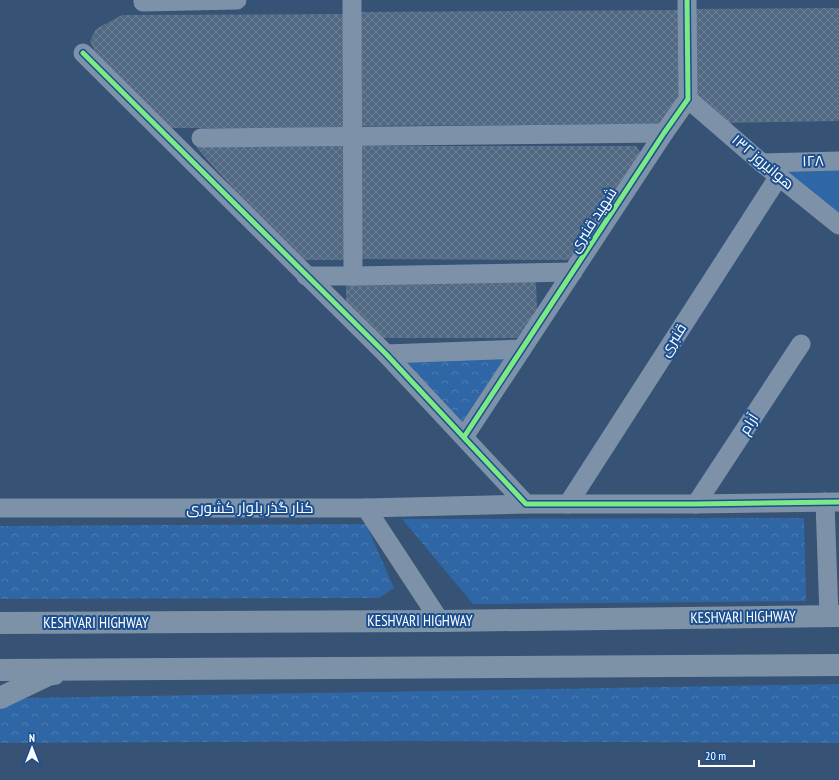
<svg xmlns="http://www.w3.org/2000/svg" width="839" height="780" font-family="'PT Sans Narrow',Cairo,sans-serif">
	<defs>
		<pattern id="park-crowns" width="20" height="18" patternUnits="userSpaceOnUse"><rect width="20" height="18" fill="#2f66a5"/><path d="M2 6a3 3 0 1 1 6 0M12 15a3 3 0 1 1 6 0" fill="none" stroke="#4e7db2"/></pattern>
		<pattern id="building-cross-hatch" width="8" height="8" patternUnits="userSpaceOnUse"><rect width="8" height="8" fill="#526984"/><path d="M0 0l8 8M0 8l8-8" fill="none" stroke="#6c8096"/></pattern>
	</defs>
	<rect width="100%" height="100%" fill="#365274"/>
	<!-- grass -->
	<polygon fill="#2f66a5" points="839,167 839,217 778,168"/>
	<!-- park -->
	<g fill="url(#park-crowns)">
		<polygon points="510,357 463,424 403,360"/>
		<polygon points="804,518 806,601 473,604 402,519"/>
		<polygon points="366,524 394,588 379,598 0,599 0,526"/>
		<polygon points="839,684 839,743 410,741 0,743 0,710 23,698"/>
	</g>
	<!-- building -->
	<g fill="url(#building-cross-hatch)">
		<polygon points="839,8 839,121 722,123 695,96 694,9"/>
		<polygon points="681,10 681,96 662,124 357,126 356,12"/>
		<polygon points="345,14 346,128 168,128 96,54 90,41 96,29 122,15"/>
		<polygon points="346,146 347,260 300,260 258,217 196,147"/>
		<polygon points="359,146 636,146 640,152 574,260 359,259"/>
		<polygon points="346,282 536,282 537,310 518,338 376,338 346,304"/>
	</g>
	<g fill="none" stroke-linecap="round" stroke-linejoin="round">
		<!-- minor -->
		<g stroke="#7d92a8" stroke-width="19">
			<polyline points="143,0 143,2 237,0"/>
			<polyline points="352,0 353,276"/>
			<polyline points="83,53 386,354 526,504 696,504 839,502"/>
			<polyline points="688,99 762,163 839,225"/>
			<polyline points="201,138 664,133"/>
			<polyline points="762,163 839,161"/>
			<polyline points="306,276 353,276 573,272"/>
			<polyline points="386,354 522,349"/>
			<polyline points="464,437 664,133 688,99 687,0"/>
			<polyline points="825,502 829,616"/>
			<polyline points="568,504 779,176"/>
			<polyline points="696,504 801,344"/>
			<polyline points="0,508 366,508 440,621"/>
			<polyline points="366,508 526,504"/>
		</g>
		<!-- highway -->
		<g stroke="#7e92a7" stroke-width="22">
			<polyline points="0,623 440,621 839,616"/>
			<polyline points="0,670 839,665"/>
			<polyline points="0,698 48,675 54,674"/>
		</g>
		<defs>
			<g id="cycleway">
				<polyline points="83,53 386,354 526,504 696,504 839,502"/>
				<polyline points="464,437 664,133 688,99 687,0"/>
			</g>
		</defs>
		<!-- cycleway casing -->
		<use href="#cycleway" stroke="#1b4f8f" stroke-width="8"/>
		<!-- cycleway -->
		<use href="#cycleway" stroke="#7ce984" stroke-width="5"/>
	</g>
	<g text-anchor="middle" stroke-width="4" stroke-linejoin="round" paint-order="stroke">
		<!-- street labels -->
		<g font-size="15" fill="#fff" stroke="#1b4f8f">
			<text transform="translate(813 161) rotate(-1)" y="5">۱۲۸</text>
			<text transform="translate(763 162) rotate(40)" y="5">هوانیروز ۱۳۲</text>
			<text transform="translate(593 220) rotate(-57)" y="5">شهید قنبری</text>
			<text transform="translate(673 340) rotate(-57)" y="5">قنبری</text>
			<text transform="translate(749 424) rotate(-57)" y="5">آرام</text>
			<text x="250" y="513">کنار گذر بلوار کشوری</text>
			<text transform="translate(743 617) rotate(-1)" y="5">KESHVARI HIGHWAY</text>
			<text x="420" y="626">KESHVARI HIGHWAY</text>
			<text x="96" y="628">KESHVARI HIGHWAY</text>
		</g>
	</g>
	<!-- north arrow -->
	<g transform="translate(32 748)" stroke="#1b4f8f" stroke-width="3" paint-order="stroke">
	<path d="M0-3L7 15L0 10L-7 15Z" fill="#ffffff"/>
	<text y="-6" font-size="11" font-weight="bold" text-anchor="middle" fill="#ffffff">N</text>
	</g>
	<!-- scale -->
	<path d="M699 760v6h55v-6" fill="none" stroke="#ffffff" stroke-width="2"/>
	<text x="705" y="760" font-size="12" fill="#ffffff" stroke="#1b4f8f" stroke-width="3" paint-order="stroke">20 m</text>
</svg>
